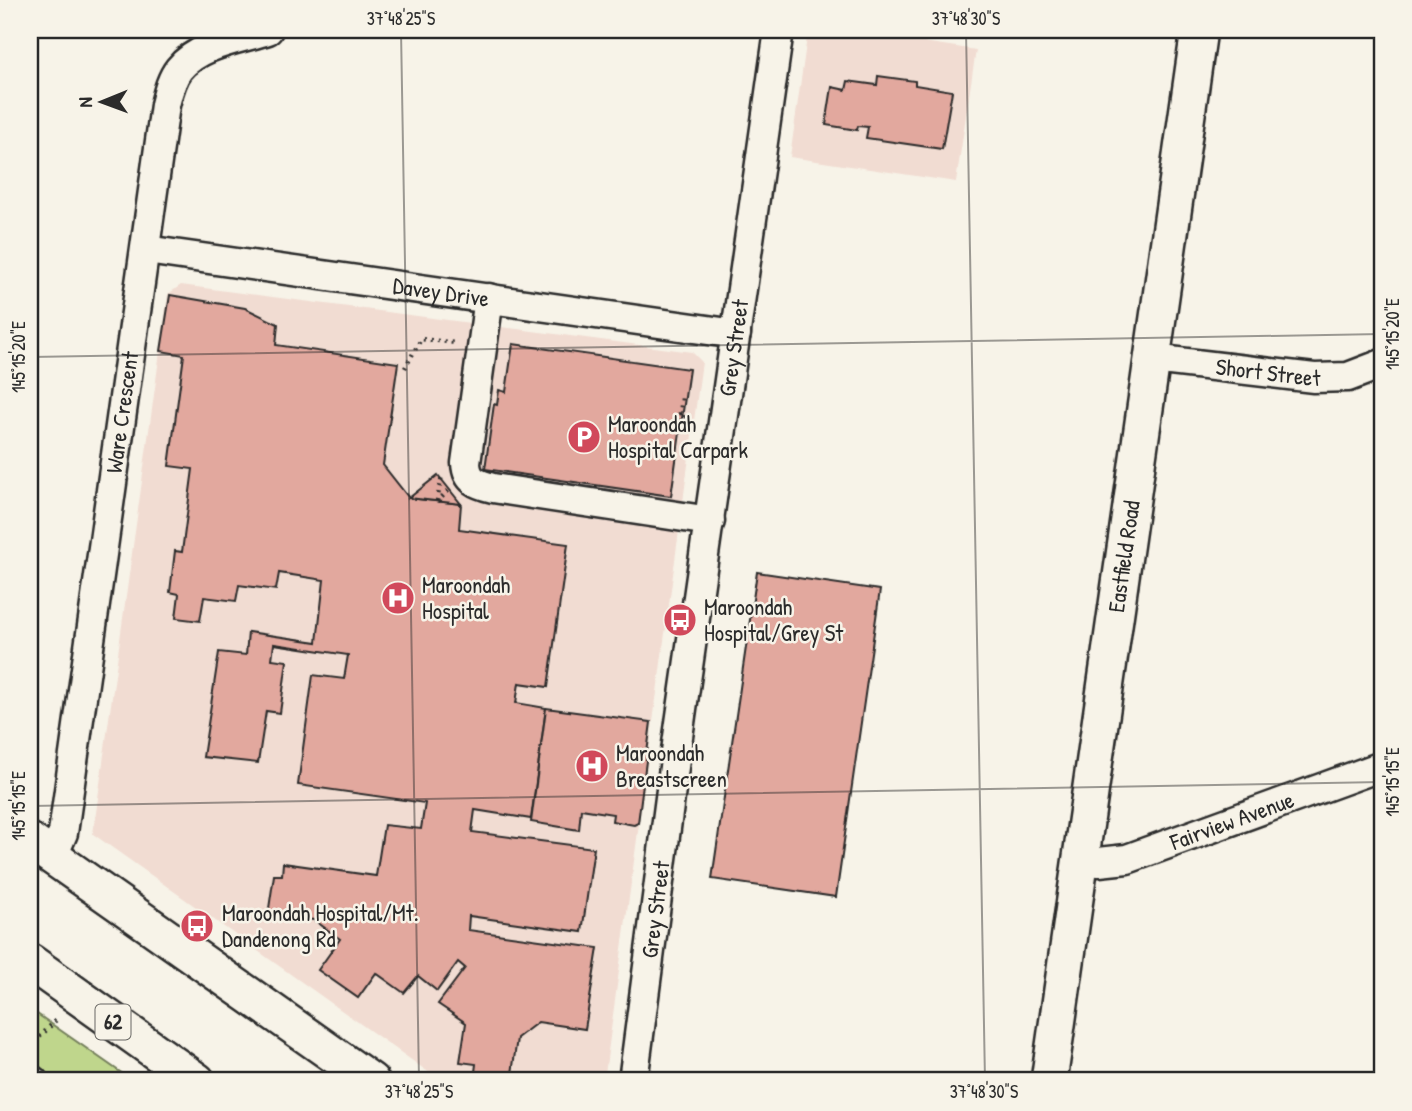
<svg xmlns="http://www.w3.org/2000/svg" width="1412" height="1111" font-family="'Patrick Hand',sans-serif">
	<rect width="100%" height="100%" fill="#f7f3e8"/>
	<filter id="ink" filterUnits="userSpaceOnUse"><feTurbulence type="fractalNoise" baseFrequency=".0143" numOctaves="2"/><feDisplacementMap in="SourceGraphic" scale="14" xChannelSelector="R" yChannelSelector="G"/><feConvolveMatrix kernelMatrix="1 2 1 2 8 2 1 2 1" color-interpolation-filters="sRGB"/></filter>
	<g filter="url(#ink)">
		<!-- built -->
		<g fill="#f1dcd2">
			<polygon points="808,30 844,30 976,50 956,182 790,157"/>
			<polygon points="181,285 692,352 702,362 604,1081 441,1081 93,834 168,294"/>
		</g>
		<!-- green -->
		<polygon fill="#bfd68c" stroke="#75805c" stroke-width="2" points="30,1009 133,1081 66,1081 30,1068"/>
		<!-- building -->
		<g fill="#e2a89e" stroke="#2b2b2b" stroke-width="2">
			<polygon points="878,76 915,81 915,85 952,91 942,149 866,138 868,127 858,126 857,130 826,125 832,87 846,90 848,81 877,85"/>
			<polygon points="170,295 245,308 278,324 276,345 398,363 383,465 409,498 461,504 459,529 568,544 548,687 519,683 516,703 546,708 531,819 475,810 472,832 594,848 582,932 469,916 468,930 598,948 585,1029 538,1022 517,1038 511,1081 474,1080 476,1064 460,1062 466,1023 438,1004 465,968 458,962 437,991 418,976 404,993 376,973 358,998 318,970 340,939 314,920 268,915 274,875 282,875 283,863 376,876 384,825 421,829 425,803 298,785 313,675 344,679 348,655 274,644 272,659 287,661 280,713 266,711 258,763 203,757 219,652 246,655 248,632 317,642 324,580 279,573 276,590 239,585 236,601 204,597 200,621 176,618 179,594 170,592 175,551 182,552 193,469 169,466 184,355 161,351"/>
			<polygon points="513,344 689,369 671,496 485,469 494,404 497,405 499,390 506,392"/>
			<polygon points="438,475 461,504 409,498"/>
			<polygon points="757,572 880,590 836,897 712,879"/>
			<polygon points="546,708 651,722 638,823 634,825 612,821 613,814 581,809 579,830 531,822"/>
		</g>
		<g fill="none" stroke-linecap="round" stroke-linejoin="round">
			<defs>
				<g id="minor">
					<path id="s1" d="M 146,250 L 736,334"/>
					<path d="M 489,298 L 466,463 C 467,481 477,484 493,488 L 710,521"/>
					<path id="s2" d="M 1153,359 L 1314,378 L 1348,377 L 1382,364"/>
					<path id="s3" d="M 53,856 L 63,833 L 165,105 C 168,93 171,79 179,69 C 199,44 240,39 268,30"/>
					<path id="s4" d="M 1080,860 L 1099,862 L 1127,859 L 1382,766"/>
					<polyline points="30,1080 33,1081"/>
					<path id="s5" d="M 633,1081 L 677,744 L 779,30"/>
				</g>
				<g id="major">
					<polyline points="30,841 371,1081"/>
					<polyline points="30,962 197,1081"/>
					<path id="s6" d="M 1049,1081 L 1199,30"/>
				</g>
			</defs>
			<!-- minor casing -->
			<use href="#minor" stroke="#2b2b2b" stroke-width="33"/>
			<!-- major casing -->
			<use href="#major" stroke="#2b2b2b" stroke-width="40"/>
			<!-- path -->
			<g stroke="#2b2b2b" stroke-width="4.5" stroke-dasharray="2 5" stroke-linecap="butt">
				<polyline points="405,368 421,339 456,343"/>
				<polyline points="679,421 678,430 683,431 685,414 680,413 682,398"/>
				<polyline points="437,501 442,475"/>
				<polyline points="437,502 449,490"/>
				<polyline points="197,926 202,917"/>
				<polyline points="30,1047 57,1019"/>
			</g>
			<!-- minor -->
			<use href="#minor" stroke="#f7f3e8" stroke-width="28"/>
			<!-- major -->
			<use href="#major" stroke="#f7f3e8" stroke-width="35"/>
			<!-- path-bridge -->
			<polyline stroke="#2b2b2b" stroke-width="4.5" stroke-dasharray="2 5" stroke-linecap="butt" points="679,421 679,419 688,420"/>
		</g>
	</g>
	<!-- ticks -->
	<path fill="none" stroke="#2b2b2b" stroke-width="2" stroke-opacity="0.45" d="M 401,30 L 419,1081M 966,30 L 985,1081M 30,357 L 1382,334M 30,806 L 1382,782"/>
	<!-- icons -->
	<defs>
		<symbol id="parking-disc" viewBox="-11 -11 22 22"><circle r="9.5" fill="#d1495b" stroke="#f7f3e8"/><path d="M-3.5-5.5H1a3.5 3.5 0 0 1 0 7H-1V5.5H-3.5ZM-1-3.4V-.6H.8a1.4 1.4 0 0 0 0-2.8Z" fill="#fff"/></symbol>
		<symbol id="hospital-disc" viewBox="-11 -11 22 22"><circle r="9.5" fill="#d1495b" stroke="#f7f3e8"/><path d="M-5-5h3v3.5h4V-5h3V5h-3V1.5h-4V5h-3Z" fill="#fff"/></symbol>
		<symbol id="bus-disc" viewBox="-11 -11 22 22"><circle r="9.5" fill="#d1495b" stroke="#f7f3e8"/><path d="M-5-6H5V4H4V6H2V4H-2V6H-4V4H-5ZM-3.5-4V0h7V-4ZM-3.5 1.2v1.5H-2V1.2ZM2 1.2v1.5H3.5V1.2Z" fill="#fff"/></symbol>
	</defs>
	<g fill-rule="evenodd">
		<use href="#parking-disc" x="565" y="418" width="38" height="38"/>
		<use href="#hospital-disc" x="379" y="579" width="38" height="38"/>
		<use href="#bus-disc" x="661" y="601" width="38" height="38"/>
		<use href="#hospital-disc" x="573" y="747" width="38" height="38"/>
		<use href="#bus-disc" x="178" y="907" width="38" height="38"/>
	</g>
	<g text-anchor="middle" stroke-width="5" stroke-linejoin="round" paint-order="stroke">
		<!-- shield labels -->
		<rect fill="#f7f3e8" stroke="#686764" stroke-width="2" x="95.5" y="1004.5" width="35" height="35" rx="5"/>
		<g font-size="21" font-weight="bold" fill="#2b2b2b">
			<text x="113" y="1029">62</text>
		</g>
		<!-- street labels -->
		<g font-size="23" fill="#2b2b2b" stroke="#f7f3e8">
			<text dy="8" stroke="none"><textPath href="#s1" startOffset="298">Davey Drive</textPath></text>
			<text dy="8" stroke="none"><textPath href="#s5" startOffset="740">Grey Street</textPath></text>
			<text dy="8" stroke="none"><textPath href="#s2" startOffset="116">Short Street</textPath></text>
			<text dy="8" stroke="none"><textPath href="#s3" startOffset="450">Ware Crescent</textPath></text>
			<text dy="8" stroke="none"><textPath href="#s6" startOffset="530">Eastfield Road</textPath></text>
			<text dy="8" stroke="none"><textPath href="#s4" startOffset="159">Fairview Avenue</textPath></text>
			<text dy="8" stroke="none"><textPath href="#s5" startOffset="173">Grey Street</textPath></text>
		</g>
		<!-- poi labels -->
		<g font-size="23" fill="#2b2b2b" stroke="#f7f3e8" text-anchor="start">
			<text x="608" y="432">Maroondah<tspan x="608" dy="26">Hospital Carpark</tspan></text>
			<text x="422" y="593">Maroondah<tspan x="422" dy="26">Hospital</tspan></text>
			<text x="704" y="615">Maroondah<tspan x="704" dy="26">Hospital/Grey St</tspan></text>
			<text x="616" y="761">Maroondah<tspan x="616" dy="26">Breastscreen</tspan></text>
			<text x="222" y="921">Maroondah Hospital/Mt.<tspan x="222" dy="26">Dandenong Rd</tspan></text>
		</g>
	</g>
	<!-- margin -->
	<rect width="1412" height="1111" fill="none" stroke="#f7f3e8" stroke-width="77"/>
	<!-- north arrow -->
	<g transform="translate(102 102) rotate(269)" stroke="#f7f3e8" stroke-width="5" paint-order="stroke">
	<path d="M0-5L12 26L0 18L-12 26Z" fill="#2b2b2b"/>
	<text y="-10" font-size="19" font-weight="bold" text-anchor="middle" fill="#2b2b2b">N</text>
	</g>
	<rect x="38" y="38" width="1336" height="1034" fill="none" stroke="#2b2b2b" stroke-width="2.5"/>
	<g font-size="18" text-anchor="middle" fill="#2b2b2b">
		<text x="401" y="25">37°48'25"S</text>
		<text x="966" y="25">37°48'30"S</text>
		<text transform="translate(1393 334) rotate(-90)" y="6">145°15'20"E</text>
		<text transform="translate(19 357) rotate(-90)" y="6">145°15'20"E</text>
		<text transform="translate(1393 782) rotate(-90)" y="6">145°15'15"E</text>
		<text transform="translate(19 806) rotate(-90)" y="6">145°15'15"E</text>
		<text x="419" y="1098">37°48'25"S</text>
		<text x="984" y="1098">37°48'30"S</text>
	</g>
</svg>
